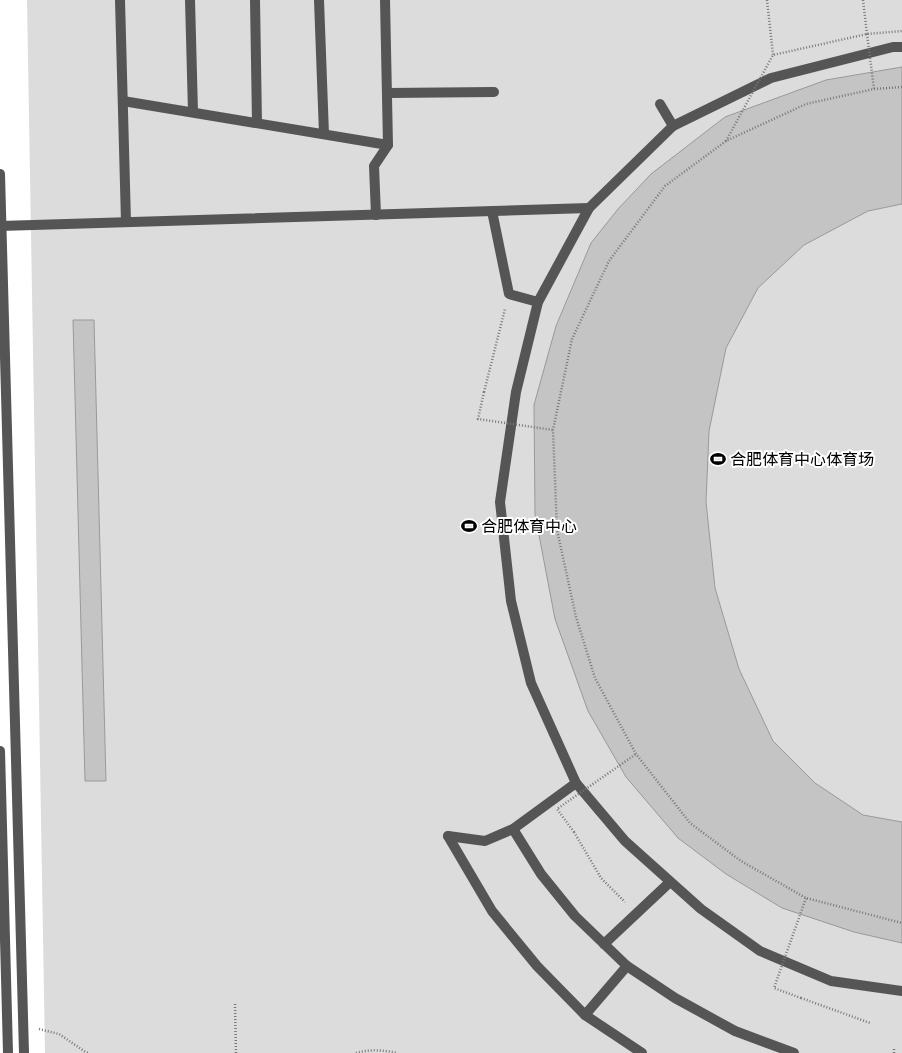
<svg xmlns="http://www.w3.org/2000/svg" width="902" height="1053" font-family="Jost,'Noto Sans SC',sans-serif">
	<rect width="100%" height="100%" fill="#fff"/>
	<!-- green -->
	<polygon fill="#dcdcdc" points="27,0 902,0 902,1053 45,1053"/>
	<!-- building -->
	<g fill="#c4c4c4" stroke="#999">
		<polygon points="902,67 902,204 868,211 804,245 758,288 726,348 709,431 706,502 715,588 739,669 773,741 815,783 863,815 902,822 902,943 854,932 782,908 726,874 678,838 626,777 588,711 555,619 535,514 534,405 556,326 591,243 618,209 651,174 725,117 826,80"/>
		<polygon points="73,320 94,320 106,781 85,781"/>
	</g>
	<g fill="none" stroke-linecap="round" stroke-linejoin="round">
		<!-- path -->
		<g stroke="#777" stroke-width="2.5" stroke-dasharray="1 2" stroke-linecap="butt">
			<polyline points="767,0 773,55"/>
			<polyline points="863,0 867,34"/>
			<polyline points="902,87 874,89 806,104 726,141 665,186 609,261 572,339 553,430 557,530 576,617 595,678 636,754 690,823 741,861 806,898 902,923"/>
			<polyline points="484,392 505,309"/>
			<polyline points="574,832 601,878 625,902"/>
			<polyline points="801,998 870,1023"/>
			<polyline points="235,1004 236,1053"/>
			<polyline points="39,1029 59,1034 84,1051 88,1053"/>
			<path d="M 356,1053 C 369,1049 384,1050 397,1053"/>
			<polyline points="894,1053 894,1048"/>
		</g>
		<!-- minor -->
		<g stroke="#555" stroke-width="10">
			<polyline points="120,0 126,222"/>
			<polyline points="190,0 193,112"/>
			<polyline points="255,0 257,123"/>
			<polyline points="319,0 324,134"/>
			<polyline points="902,47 893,47 771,78 673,126 589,208 538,302 516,392 500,502 511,601 531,683 576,783 625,841 701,909 760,951 831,981 902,991"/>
			<polyline points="388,93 494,92"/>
			<polyline points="123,101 388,145"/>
			<polyline points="660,104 673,126"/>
			<polyline points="0,174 24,1053"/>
			<polyline points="492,211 509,294 538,302"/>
			<polyline points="376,215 374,166 388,145 385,0"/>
			<polyline points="0,226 589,208"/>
			<polyline points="0,751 8,1053"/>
			<polyline points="513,829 541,874 575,916 627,966 675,998 735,1031 794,1053"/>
			<polyline points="448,836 492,911 537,966 585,1015 642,1053"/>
			<polyline points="448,836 485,841 513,829 576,783"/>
			<polyline points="604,944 670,882"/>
			<polyline points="585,1015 627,966"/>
		</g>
		<!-- path-bridge -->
		<g stroke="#777" stroke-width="2.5" stroke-dasharray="1 2" stroke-linecap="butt">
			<polyline points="867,34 874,89"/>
			<polyline points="726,141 773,55 867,34 902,31"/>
			<polyline points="484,392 478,419 553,430"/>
			<polyline points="574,832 557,809 636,754"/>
			<polyline points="801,998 774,988 806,898"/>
		</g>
	</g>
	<!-- icons -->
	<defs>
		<symbol id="stadium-bare" viewBox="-9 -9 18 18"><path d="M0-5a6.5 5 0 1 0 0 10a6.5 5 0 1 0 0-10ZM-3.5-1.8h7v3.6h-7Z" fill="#000" stroke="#fff" stroke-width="2.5" paint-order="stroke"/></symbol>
	</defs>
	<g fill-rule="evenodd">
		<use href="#stadium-bare" x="707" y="448" width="22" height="22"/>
		<use href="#stadium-bare" x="458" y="515" width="22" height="22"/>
	</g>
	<g text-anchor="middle" stroke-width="4" stroke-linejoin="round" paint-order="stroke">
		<!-- poi labels -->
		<g font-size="16" fill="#000" stroke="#fff" text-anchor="start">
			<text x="730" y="465">合肥体育中心体育场</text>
			<text x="481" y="532">合肥体育中心</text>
		</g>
	</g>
</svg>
